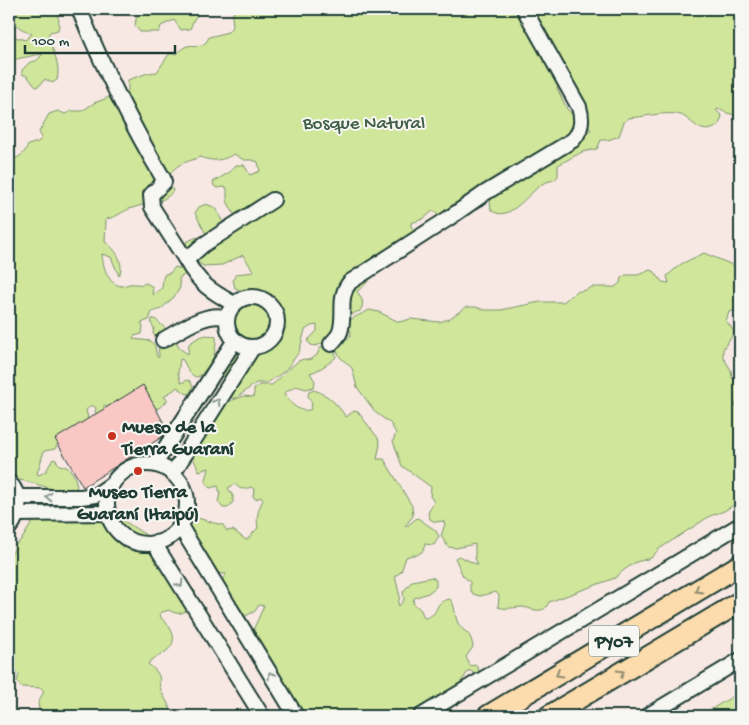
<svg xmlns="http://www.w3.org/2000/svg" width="749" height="725" font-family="'Gochi Hand',sans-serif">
	<rect width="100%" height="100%" fill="#f7e8e4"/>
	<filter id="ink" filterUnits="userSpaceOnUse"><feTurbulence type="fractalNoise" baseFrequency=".02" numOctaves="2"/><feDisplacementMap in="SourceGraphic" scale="10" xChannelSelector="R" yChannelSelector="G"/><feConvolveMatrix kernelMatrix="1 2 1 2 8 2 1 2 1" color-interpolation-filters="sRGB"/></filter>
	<g filter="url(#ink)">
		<!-- green -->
		<g fill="#d0e69b" stroke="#789268">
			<path d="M 9,9 L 53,9 C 59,15 60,22 58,30 L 50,32 L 47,37 C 53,49 61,66 57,80 L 52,83 L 45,79 L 40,85 L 36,87 L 27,76 L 22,74 L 22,70 L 30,62 L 36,61 L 43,54 C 31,55 21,59 9,60 L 9,35 L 25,40 L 32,34 C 20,28 9,24 9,9 Z"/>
			<polygon points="161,9 203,9 194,19 190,29 181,30 174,20 161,26 159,32 140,32 135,26 136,19 140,11 145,11 149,15 154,12 159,12"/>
			<path d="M 235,9 L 740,9 L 740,116 L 727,113 L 718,109 L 716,110 L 722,116 C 720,122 720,125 714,128 C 697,136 691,115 676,114 C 662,112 643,117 629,118 L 624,122 L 619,136 L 608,140 L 601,140 L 597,149 L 582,152 L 558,165 L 558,176 C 554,182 550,180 544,183 C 529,191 509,225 491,210 L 490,202 L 501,185 L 572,144 L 591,130 L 565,99 L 559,81 L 557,88 L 567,109 L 577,120 L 580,129 L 549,149 L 507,170 L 486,186 L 477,190 L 444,219 L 433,211 L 423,219 L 411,223 L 411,227 L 416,231 L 418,238 C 405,260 400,257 381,269 C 372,275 366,286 357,291 C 362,299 365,303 360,311 C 353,313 349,316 345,323 L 349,331 L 348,336 L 343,339 L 330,344 L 323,343 L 316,346 L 311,345 L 307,341 L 317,331 L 317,325 L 311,326 L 305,330 L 299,352 L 285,371 L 267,383 L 256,383 L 236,398 L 230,398 L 225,395 L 231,373 L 227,374 L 225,377 L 221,377 L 219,370 L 237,342 C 228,332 224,320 228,307 C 237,300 242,304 253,302 L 247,293 L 235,288 L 233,280 L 236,274 L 254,272 L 243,255 L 222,265 L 203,266 L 188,254 L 186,242 L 197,237 L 204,241 L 209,240 L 195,213 L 199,207 L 206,204 L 216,208 L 222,221 L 225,223 L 231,222 L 235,216 L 227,201 L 227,188 L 224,187 L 218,188 L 214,186 L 213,182 L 230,172 L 236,165 L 244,165 L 250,175 L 260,171 L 258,162 L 252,160 L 244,160 L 234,154 C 222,161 213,162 200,157 C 183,164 172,163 167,184 L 171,186 L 173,191 C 164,204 145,203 132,208 C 122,211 118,217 106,219 L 105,242 C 116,249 125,263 119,276 L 111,257 L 102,254 C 103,265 107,285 122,286 C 125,286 127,284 130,284 C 137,283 139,286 146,283 L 153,287 L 152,295 L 162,288 L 163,278 L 165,274 L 170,273 L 175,267 L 184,270 L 186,274 L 179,278 L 180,288 L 174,297 L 161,309 L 152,312 L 149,320 L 141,323 L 143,326 L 142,334 L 134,336 L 133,339 L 151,341 L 155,346 L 157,357 L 159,357 L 158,338 L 153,334 L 154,328 L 151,323 L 152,319 L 155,319 L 175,337 L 179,348 L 188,354 L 189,344 C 197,338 205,332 216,337 C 217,342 214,358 211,363 C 208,367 203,372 200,376 L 195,377 L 189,372 L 183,360 L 180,359 L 178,373 L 181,383 L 187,380 L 190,381 L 193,387 L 190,393 L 187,394 L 177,387 C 174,392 167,392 164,397 L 167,399 L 167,401 L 159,408 L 153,409 L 111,408 L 104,405 L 104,411 L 99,414 L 95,413 L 96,408 L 92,405 L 86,410 L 88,418 L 83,429 L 59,441 L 55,449 L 44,451 L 37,474 L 39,475 L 46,471 L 53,459 L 56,460 L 59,465 C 72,466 75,476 77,487 C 68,498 40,484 29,482 C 22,480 15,480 9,478 L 9,155 L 14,159 C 21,156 25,153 28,145 L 38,142 L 42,138 L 39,132 L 49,114 L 58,111 L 65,114 L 71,111 L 82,111 L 94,103 L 105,99 L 113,95 L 123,94 L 128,91 L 128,80 L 148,73 L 157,72 L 169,54 L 177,54 C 179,52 183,47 187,46 C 197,44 204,49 209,37 L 228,32 L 233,26 L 232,16 Z"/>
			<path d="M 704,253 L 735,266 L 740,277 L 740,313 L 736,310 L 729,312 L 726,321 L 731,327 L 734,333 L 723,349 L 723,357 L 731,370 L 732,378 L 740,386 L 740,396 L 737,400 L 735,406 L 739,407 L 740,405 L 740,501 L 724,511 L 710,516 L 659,549 L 651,558 L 636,562 L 624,570 L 615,578 L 549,602 C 547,606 545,610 540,610 C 535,611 529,608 523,607 C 515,607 506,610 498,607 L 499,596 L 496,592 L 480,596 L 473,594 L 470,589 L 470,582 L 463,576 L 455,558 L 459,556 L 478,565 L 475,558 L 475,544 L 456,548 L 448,547 L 441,536 L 445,524 L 443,521 L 435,522 L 430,519 L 428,513 L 434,502 L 430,496 L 431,487 L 402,466 L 393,441 L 396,433 L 390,423 L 376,413 L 357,387 L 352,368 L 340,357 L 334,346 L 350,337 L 351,331 L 347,324 C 354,315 360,316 369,310 L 379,312 L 399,322 L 411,319 L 439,322 L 449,319 L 466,307 L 476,307 L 484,310 L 501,310 L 540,302 L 563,302 L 576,292 L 586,290 L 592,287 L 615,287 L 620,283 L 621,278 L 626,275 L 638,275 L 650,270 L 655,272 L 662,282 L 669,283 L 667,276 L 681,264 Z"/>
			<path d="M 328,346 L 334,349 L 336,357 C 330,363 318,371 310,373 L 315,381 L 314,387 L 306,389 L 296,386 L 284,393 C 290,403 297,412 310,410 L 312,404 L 308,396 L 309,392 L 314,390 C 329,395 337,404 346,417 L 354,411 L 358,412 L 378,438 L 380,444 L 377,459 L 384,459 L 412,506 L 413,516 L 405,526 L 407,526 L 417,518 L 419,519 L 435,530 L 439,536 L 434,545 L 425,544 L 423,551 L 417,555 L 412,555 L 406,557 L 401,572 L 395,576 L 400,597 L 398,603 L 399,606 L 404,600 L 403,592 L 412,581 L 432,577 L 436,580 L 436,587 L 428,593 L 414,598 L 413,603 L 421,610 L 424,618 C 442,615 431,602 450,599 C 456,606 454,615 458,623 C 465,635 470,629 473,647 L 466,657 L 470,666 L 475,665 L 478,668 L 479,672 L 475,674 L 469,670 L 461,682 L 437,699 L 406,716 L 305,716 L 285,688 L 261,647 L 259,640 L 253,635 L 254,628 L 264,606 L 259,605 L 255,611 L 244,617 L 220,584 L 226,574 L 216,573 L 185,524 L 187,519 L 192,516 C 202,519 212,523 223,525 L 227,531 L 233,530 L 246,540 C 251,537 253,532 258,528 C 256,518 258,509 263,500 L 261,497 L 256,499 L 253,497 L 254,489 L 251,487 C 244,490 240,490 235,484 L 228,488 L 233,496 L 233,502 L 228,508 L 223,508 L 218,502 L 220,493 L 218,486 L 210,488 C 202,482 208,476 209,468 L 199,471 L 187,444 L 225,403 L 244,396 L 253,397 L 254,394 L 254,389 L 259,385 L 272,385 L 298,361 L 304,359 L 309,360 L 317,355 L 320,348 Z"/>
			<path d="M 105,506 L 114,509 L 121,519 L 152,539 L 187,583 L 195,591 L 197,601 C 189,610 181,618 169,610 L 160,613 L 161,618 C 173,628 180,642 164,653 C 158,657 152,658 148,664 C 152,667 157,671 159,676 C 160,679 159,684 160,687 C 163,699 172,705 171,716 L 72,716 L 72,715 L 66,716 L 40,716 L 38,703 L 44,691 L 41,688 L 21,687 L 17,681 L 19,674 L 12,667 L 9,671 L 9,555 L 13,552 L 15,545 L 22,539 L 33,521 Z"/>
			<polygon points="740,692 740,716 700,716"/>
		</g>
		<!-- building -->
		<polygon fill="#f9c8c4" stroke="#1f3d34" points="143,385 167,429 162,437 83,487 55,439"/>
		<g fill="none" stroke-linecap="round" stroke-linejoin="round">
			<defs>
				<g id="minor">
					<path d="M 79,9 C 103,67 131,124 163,178 L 164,182 L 151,195 L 152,207 L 186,260"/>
					<circle cx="252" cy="322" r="25"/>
					<path d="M 234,304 C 211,291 199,284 186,260 L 203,245 L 273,200"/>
					<path d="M 163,340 C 181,330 208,310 227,318"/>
					<path d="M 331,344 C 334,340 338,337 340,332 C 346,315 337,297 350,282 L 449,218 L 485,193 L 573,140 C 582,130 583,120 579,107 L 524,9"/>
					<polyline points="155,464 235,340"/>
					<circle cx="147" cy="504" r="40"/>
					<polyline points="173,473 253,347"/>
					<path d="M 9,482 C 22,496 21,514 9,528"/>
					<polyline points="18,497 81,497 96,495 112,484"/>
					<polyline points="17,514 108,513"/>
					<polyline points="180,526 296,716"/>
					<polyline points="154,543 262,716"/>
					<polyline points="421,716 740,525"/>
					<polyline points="647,716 740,660"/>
				</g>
				<g id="highway">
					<polyline points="488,716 740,565"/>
					<polyline points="549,716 740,602"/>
				</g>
			</defs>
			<!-- minor casing -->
			<use href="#minor" stroke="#1f3d34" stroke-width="18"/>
			<!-- highway casing -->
			<use href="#highway" stroke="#1f3d34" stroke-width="24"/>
			<!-- minor -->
			<use href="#minor" stroke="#f6f6f2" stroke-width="14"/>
			<!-- highway -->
			<use href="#highway" stroke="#fcdcac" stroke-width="20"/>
		</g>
		<!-- one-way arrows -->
		<defs><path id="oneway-chevron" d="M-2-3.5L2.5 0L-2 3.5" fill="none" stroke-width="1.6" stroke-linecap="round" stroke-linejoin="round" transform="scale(1.25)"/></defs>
		<g stroke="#8a9a93">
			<use href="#oneway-chevron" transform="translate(217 402) rotate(-58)"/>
			<use href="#oneway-chevron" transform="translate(49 497) rotate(-180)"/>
			<use href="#oneway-chevron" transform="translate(180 584) rotate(58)"/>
			<use href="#oneway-chevron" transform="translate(271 675) rotate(-122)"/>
		</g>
		<g stroke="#8e8c70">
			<use href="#oneway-chevron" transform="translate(698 590) rotate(149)"/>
			<use href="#oneway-chevron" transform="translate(621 673) rotate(-31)"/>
			<use href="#oneway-chevron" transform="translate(559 674) rotate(149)"/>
		</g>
	</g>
	<!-- markers -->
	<g fill="#c8321e" stroke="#f6f6f2" stroke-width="2">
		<circle cx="112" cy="436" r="5"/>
		<circle cx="138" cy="471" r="5"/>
	</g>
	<g text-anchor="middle" stroke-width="4" stroke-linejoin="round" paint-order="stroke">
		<!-- shield labels -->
		<rect fill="#f6f6f2" stroke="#60746d" stroke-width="1" x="589" y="625.5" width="50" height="31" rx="4"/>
		<g font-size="18" font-weight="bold" fill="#1f3d34">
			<text x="614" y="647">PY07</text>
		</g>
		<!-- park labels -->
		<g font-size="19" fill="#425f49" stroke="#f6f6f2">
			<text x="364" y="128">Bosque Natural</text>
		</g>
		<!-- poi labels -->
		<g font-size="19" font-weight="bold" fill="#1f3d34" stroke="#f6f6f2" text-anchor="start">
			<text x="122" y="432">Mueso de la<tspan x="122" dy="22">Tierra Guaraní</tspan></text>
			<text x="138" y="497" text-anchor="middle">Museo Tierra<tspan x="138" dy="22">Guaraní (Itaipú)</tspan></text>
		</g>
	</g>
	<!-- margin -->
	<rect width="749" height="725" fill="none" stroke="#f6f6f2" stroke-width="30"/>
	<rect x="15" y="15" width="719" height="695" fill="none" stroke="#1f3d34" stroke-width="2" filter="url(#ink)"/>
	<!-- scale -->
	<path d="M25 45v8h150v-8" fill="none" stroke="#1f3d34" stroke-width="2.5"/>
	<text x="32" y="45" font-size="15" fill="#1f3d34" stroke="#f6f6f2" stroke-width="4" paint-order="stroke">100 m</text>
</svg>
